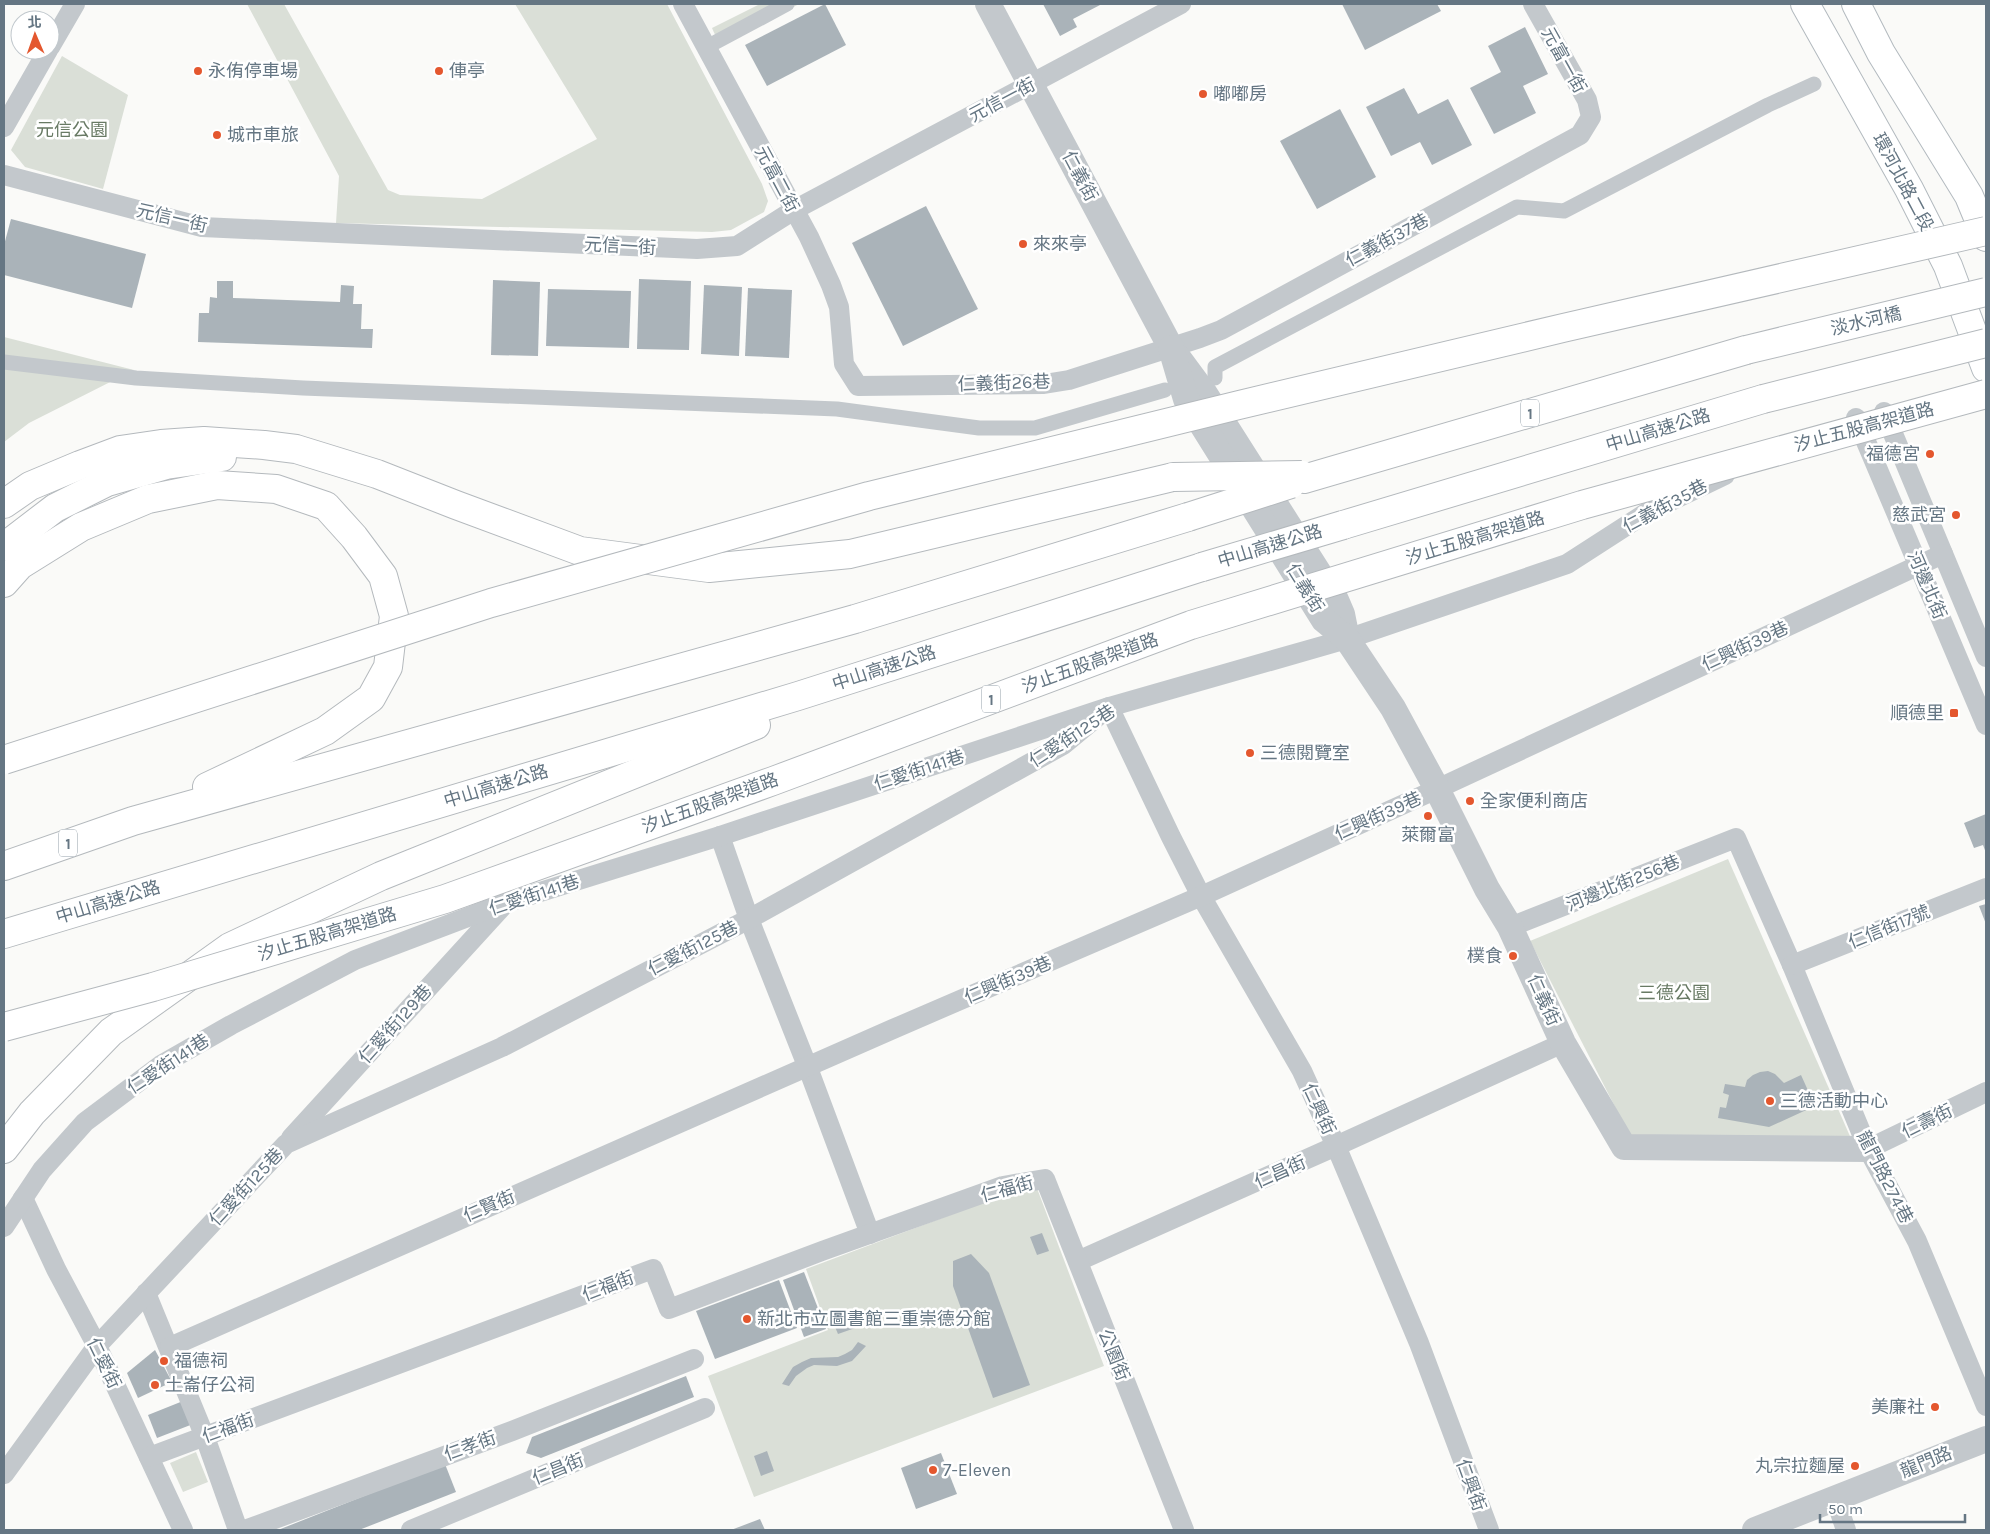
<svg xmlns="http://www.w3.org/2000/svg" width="1990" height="1534" font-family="Karla,'Noto Sans TC',sans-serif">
	<rect width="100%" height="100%" fill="#fafaf8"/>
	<!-- green -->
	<g fill="#dadfd7">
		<polygon points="247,4 284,4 388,190 400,195 482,199 597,139 515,4 667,4 762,184 768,201 764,212 731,230 712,232 336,223 339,176"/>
		<polygon points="760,4 799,4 720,46 712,28"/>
		<polygon points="62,56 128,95 103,189 25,167 11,150"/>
		<polygon points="4,337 134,370 29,423 4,442"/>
		<polygon points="1728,859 1853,1143 1631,1138 1530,941"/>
		<polygon points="1035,1183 1104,1366 754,1497 708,1376 828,1330 806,1269"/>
		<polygon points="196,1452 208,1482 183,1492 170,1463"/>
	</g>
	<!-- building -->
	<g fill="#aab3b9">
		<polygon points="825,4 846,45 767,86 745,45"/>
		<polygon points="1043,4 1102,4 1073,19 1077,27 1060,36"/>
		<polygon points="1342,4 1437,4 1441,11 1365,50"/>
		<polygon points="1525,27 1548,74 1523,86 1536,113 1494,134 1470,88 1501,72 1488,46"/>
		<polygon points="1404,88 1418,114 1448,99 1472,145 1432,165 1420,142 1391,156 1366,107"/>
		<polygon points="1340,109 1376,177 1317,209 1280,141"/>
		<polygon points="926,206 978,309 903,346 852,243"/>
		<polygon points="11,219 146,254 132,308 4,275 4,245"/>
		<polygon points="639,279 691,281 689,350 637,349"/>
		<polygon points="493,280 540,282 538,356 491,355"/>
		<polygon points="217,281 233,281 233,298 340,302 341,285 354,286 353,304 362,304 361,329 373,329 372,348 198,342 199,313 209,313 210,297 217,298"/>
		<polygon points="704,285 742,287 739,356 701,354"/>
		<polygon points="748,288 792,290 789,358 745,356"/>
		<polygon points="548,289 631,291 629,348 546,346"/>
		<polygon points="1986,814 1986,853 1983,845 1974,848 1964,823"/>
		<polygon points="1986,904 1986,924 1979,906"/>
		<polygon points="1768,1071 1775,1074 1784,1083 1801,1075 1815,1106 1769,1127 1718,1118 1720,1107 1726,1108 1729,1095 1723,1093 1725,1084 1745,1087 1747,1080 1753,1075 1760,1072"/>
		<polygon points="1042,1233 1049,1251 1037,1255 1030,1237"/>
		<polygon points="971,1254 989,1273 1030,1385 993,1398 953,1286 953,1261"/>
		<polygon points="804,1272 826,1329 804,1337 783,1280"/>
		<polygon points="779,1280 797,1328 715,1359 696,1311"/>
		<polygon points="853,1315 858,1327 838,1334 833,1322"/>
		<polygon points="858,1342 866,1346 852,1361 837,1366 814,1365 807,1368 796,1376 789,1386 782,1384 793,1367 802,1362 811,1358 838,1357 845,1354 852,1350"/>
		<polygon points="155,1350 172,1382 138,1398 127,1373"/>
		<polygon points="686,1376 694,1397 541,1458 526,1453 532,1437"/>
		<polygon points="183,1401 193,1424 157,1438 148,1415"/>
		<polygon points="767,1451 774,1471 761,1476 754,1456"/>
		<polygon points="941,1453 957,1494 916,1509 901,1468"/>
		<polygon points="445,1464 456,1492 359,1530 278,1530"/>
		<polygon points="760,1519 765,1530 731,1530"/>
	</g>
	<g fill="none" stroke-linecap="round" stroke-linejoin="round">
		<defs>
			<g id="secondary">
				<polyline points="1805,4 1909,189 1948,266 1986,368"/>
				<polyline points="1856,4 1881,53 1969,196 1986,237"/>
			</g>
			<g id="motorway">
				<polyline points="1304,479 1746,350"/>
				<polyline points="4,504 30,486 80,465 120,450 161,444 204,441 264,445 296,449 377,474 456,505 580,551 709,568 850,554 1173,477"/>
				<polyline points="1343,525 1763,399"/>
				<polyline points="4,547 55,508 107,482 166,465 222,457"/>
				<polyline points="4,583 20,565 81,527 148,499 217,485 276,489 326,506 354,537 383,576 394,616 388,667 371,698 325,731 207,787"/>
				<polyline points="4,866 133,821 855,619 1188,517"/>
				<polyline points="4,934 798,696 1202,567"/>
				<polyline points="4,1149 32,1113 111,1032 230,947 381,876 756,725"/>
			</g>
		</defs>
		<!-- secondary casing -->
		<use href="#secondary" stroke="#b3babf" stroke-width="30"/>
		<!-- motorway casing -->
		<use href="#motorway" stroke="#b4b9bd" stroke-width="30"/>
		<!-- pedestrian -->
		<g stroke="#c3c8cc" stroke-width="15">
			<polyline points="716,42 787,4"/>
			<polyline points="4,362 136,378 303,388 837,409 979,428 1035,428 1165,390"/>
			<polyline points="1215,378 1215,367 1517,207 1564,211 1768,105 1814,84"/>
		</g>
		<!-- minor -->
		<g stroke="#c3c8cc" stroke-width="20">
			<polyline points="683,4 809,237 831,285 839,307 844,364 858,386 1044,384 1069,380 1200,338 1221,330 1580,135 1591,117 1587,100 1533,4"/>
			<polyline points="50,47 75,4"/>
			<polyline points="4,127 48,50"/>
			<polyline points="4,175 202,227 697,249 737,246 794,210 1181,4"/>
			<polyline points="1884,412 1986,657"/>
			<polyline points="1856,418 1986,725"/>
			<polyline points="720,836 749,919 808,1068 870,1234"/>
			<polyline points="1510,927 1736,838 1792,965 1868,1149 1917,1241 1986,1406"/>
			<polyline points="1792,965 1986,888"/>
			<polyline points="291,1138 502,907"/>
			<polyline points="1868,1149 1986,1092"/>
			<polyline points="23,1198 56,1269 97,1346 183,1530"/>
			<polyline points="4,1227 42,1170 85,1122 161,1065 231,1025 355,960 505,903 720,836 1109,707 1171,837 1201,896 1302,1071 1336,1146 1419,1343 1489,1530"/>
			<polyline points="1078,1261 1336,1146 1563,1043"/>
			<polyline points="146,1293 205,1437 238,1530"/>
			<polyline points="170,1347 893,1029 1206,894 1437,789 1943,554"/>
			<polyline points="149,1457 653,1269 669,1309 822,1251 1003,1186 1045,1179 1184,1530"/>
			<polyline points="4,1474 97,1346 286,1144 502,1047 749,919 1063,745 1109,707 1347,639 1567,564 1646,513 1725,475"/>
			<polyline points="1835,1498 1846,1530"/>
			<polyline points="245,1530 512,1431 694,1359"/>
			<polyline points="411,1530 705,1408"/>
		</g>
		<!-- tertiary -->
		<g stroke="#c3c8cc" stroke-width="26">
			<polyline points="988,4 1171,348 1205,394 1336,600 1342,614 1347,639"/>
			<polyline points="1171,348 1186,399 1324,620 1347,639 1393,708 1437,789 1487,889 1510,927 1563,1043 1624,1147 1868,1149"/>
			<polyline points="1755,1530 1986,1439"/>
		</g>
		<!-- secondary -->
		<use href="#secondary" stroke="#fff" stroke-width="28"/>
		<!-- motorway -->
		<use href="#motorway" stroke="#fff" stroke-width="28"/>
		<defs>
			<g id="motorway-bridge">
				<polyline points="1746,350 1986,292"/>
				<polyline points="1763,399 1986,343"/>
				<polyline points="1173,477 1302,475"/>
				<polyline points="1188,517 1291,484"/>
				<polyline points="1202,567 1343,525"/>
				<polyline points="4,760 491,603 869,496 1239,405 1563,328 1986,231"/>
				<polyline points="4,1027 153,987 445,899 773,781 1191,625 1582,505 1986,394"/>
			</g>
		</defs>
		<!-- motorway-bridge casing -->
		<use href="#motorway-bridge" stroke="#b4b9bd" stroke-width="30" stroke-linecap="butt"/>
		<!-- motorway-bridge -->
		<use href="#motorway-bridge" stroke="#fff" stroke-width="28"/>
	</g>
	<!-- markers -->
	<g fill="#e4572e" stroke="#fff" stroke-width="2">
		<circle cx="198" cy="71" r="5"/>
		<circle cx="439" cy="71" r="5"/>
		<circle cx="1203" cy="94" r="5"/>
		<circle cx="217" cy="135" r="5"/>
		<circle cx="1023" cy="244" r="5"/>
		<circle cx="1930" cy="454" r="5"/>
		<circle cx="1956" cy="515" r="5"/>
		<rect x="1949" y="708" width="10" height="10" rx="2.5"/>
		<circle cx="1250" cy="753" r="5"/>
		<circle cx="1470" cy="801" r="5"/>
		<circle cx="1428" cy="816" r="5"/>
		<circle cx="1513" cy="956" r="5"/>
		<circle cx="1770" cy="1101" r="5"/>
		<circle cx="747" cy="1319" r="5"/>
		<circle cx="164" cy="1361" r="5"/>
		<circle cx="155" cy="1385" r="5"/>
		<circle cx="1935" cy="1407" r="5"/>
		<circle cx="1855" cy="1466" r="5"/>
		<circle cx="933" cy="1470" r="5"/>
	</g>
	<g text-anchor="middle" stroke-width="5" stroke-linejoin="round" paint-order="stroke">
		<!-- shield labels -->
		<g fill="#fff" stroke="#939fa8" stroke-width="1">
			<rect x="1521" y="399.5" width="18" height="27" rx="4"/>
			<rect x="982" y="685.5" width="18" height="27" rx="4"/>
			<rect x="59" y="829.5" width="18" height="27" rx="4"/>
		</g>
		<g font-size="16" font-weight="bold" fill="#657683">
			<text x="1530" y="419">1</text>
			<text x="991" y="705">1</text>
			<text x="68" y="849">1</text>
		</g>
		<!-- street labels -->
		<g font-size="18" fill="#657683" stroke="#fff">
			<text transform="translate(1564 60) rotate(61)" y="6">元富一街</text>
			<text transform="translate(1002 100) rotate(-28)" y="6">元信一街</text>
			<text transform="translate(1080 176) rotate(62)" y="6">仁義街</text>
			<text transform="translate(777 179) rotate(62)" y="6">元富二街</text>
			<text transform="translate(1903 182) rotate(62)" y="6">環河北路二段</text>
			<text transform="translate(172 218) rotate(13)" y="6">元信一街</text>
			<text transform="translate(1387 240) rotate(-28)" y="6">仁義街37巷</text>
			<text transform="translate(620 246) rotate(3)" y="6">元信一街</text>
			<text transform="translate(1866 321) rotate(-13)" y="6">淡水河橋</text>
			<text transform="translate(1004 383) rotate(-2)" y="6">仁義街26巷</text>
			<text transform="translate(1864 427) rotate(-15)" y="6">汐止五股高架道路</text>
			<text transform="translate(1658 430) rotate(-17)" y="6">中山高速公路</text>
			<text transform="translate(1665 506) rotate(-28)" y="6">仁義街35巷</text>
			<text transform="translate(1475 538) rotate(-17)" y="6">汐止五股高架道路</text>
			<text transform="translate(1270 546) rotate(-17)" y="6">中山高速公路</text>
			<text transform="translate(1927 585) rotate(67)" y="6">河邊北街</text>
			<text transform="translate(1305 588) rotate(58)" y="6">仁義街</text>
			<text transform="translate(1745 646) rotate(-25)" y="6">仁興街39巷</text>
			<text transform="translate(1090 663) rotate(-20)" y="6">汐止五股高架道路</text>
			<text transform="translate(884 668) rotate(-18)" y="6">中山高速公路</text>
			<text transform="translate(1072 736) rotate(-33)" y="6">仁愛街125巷</text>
			<text transform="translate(919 770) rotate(-18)" y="6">仁愛街141巷</text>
			<text transform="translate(496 786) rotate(-17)" y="6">中山高速公路</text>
			<text transform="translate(710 803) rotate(-20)" y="6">汐止五股高架道路</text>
			<text transform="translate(1378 816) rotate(-24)" y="6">仁興街39巷</text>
			<text transform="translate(1623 883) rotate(-22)" y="6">河邊北街256巷</text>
			<text transform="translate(534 895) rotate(-18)" y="6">仁愛街141巷</text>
			<text transform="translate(108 902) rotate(-17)" y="6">中山高速公路</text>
			<text transform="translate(1889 927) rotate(-22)" y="6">仁信街17號</text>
			<text transform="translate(327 934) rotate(-17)" y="6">汐止五股高架道路</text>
			<text transform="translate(693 948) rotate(-27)" y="6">仁愛街125巷</text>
			<text transform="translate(1008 980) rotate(-23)" y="6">仁興街39巷</text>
			<text transform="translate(1544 1000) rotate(66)" y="6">仁義街</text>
			<text transform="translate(395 1024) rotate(-48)" y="6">仁愛街129巷</text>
			<text transform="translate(168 1064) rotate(-33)" y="6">仁愛街141巷</text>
			<text transform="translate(1319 1109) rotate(65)" y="6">仁興街</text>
			<text transform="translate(1927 1121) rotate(-26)" y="6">仁壽街</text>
			<text transform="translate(1280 1172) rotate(-24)" y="6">仁昌街</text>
			<text transform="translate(1885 1177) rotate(63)" y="6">龍門路274巷</text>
			<text transform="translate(246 1187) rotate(-47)" y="6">仁愛街125巷</text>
			<text transform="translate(1007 1189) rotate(-15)" y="6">仁福街</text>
			<text transform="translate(489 1206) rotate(-23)" y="6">仁賢街</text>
			<text transform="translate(608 1286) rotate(-21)" y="6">仁福街</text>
			<text transform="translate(1114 1355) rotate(68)" y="6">公園街</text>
			<text transform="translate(104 1363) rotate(64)" y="6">仁愛街</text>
			<text transform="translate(228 1428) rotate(-20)" y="6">仁福街</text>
			<text transform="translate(470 1446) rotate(-20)" y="6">仁孝街</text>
			<text transform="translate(1926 1462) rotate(-22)" y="6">龍門路</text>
			<text transform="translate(558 1469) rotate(-22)" y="6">仁昌街</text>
			<text transform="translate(1471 1485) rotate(70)" y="6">仁興街</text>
		</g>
		<!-- poi labels -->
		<g font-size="18" fill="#657683" stroke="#fff" text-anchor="start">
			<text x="208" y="77">永侑停車場</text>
			<text x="449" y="77">俥亭</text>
			<text x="1213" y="100">嘟嘟房</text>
			<text x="227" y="141">城市車旅</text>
			<text x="1033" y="250">來來亭</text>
			<text x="1920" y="460" text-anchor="end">福德宮</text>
			<text x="1946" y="521" text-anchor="end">慈武宮</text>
			<text x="1944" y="719" text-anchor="end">順德里</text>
			<text x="1260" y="759">三德閱覽室</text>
			<text x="1480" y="807">全家便利商店</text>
			<text x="1428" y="841" text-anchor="middle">萊爾富</text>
			<text x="1503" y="962" text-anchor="end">樸食</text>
			<text x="1780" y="1107">三德活動中心</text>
			<text x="757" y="1325">新北市立圖書館三重崇德分館</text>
			<text x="174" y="1367">福德祠</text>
			<text x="165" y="1391">土崙仔公祠</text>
			<text x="1925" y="1413" text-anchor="end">美廉社</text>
			<text x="1845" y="1472" text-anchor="end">丸宗拉麵屋</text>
			<text x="943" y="1476">7-Eleven</text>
		</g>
		<!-- park labels -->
		<g font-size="18" fill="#687a64" stroke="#fff">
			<text x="72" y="136">元信公園</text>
			<text x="1674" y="999">三德公園</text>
		</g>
	</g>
	<!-- border -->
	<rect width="1990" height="1534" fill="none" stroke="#657683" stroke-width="10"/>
	<!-- north arrow -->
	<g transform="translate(35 35) rotate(358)"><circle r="24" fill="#ffffff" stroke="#c1c8cd"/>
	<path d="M0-4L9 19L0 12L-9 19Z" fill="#e4572e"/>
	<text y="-8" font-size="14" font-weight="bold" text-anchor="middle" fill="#657683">北</text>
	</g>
	<!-- scale -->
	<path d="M1820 1514v8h145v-8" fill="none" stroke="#657683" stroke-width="2.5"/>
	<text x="1828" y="1514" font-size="15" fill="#657683" stroke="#ffffff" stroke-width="4" paint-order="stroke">50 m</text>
</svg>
